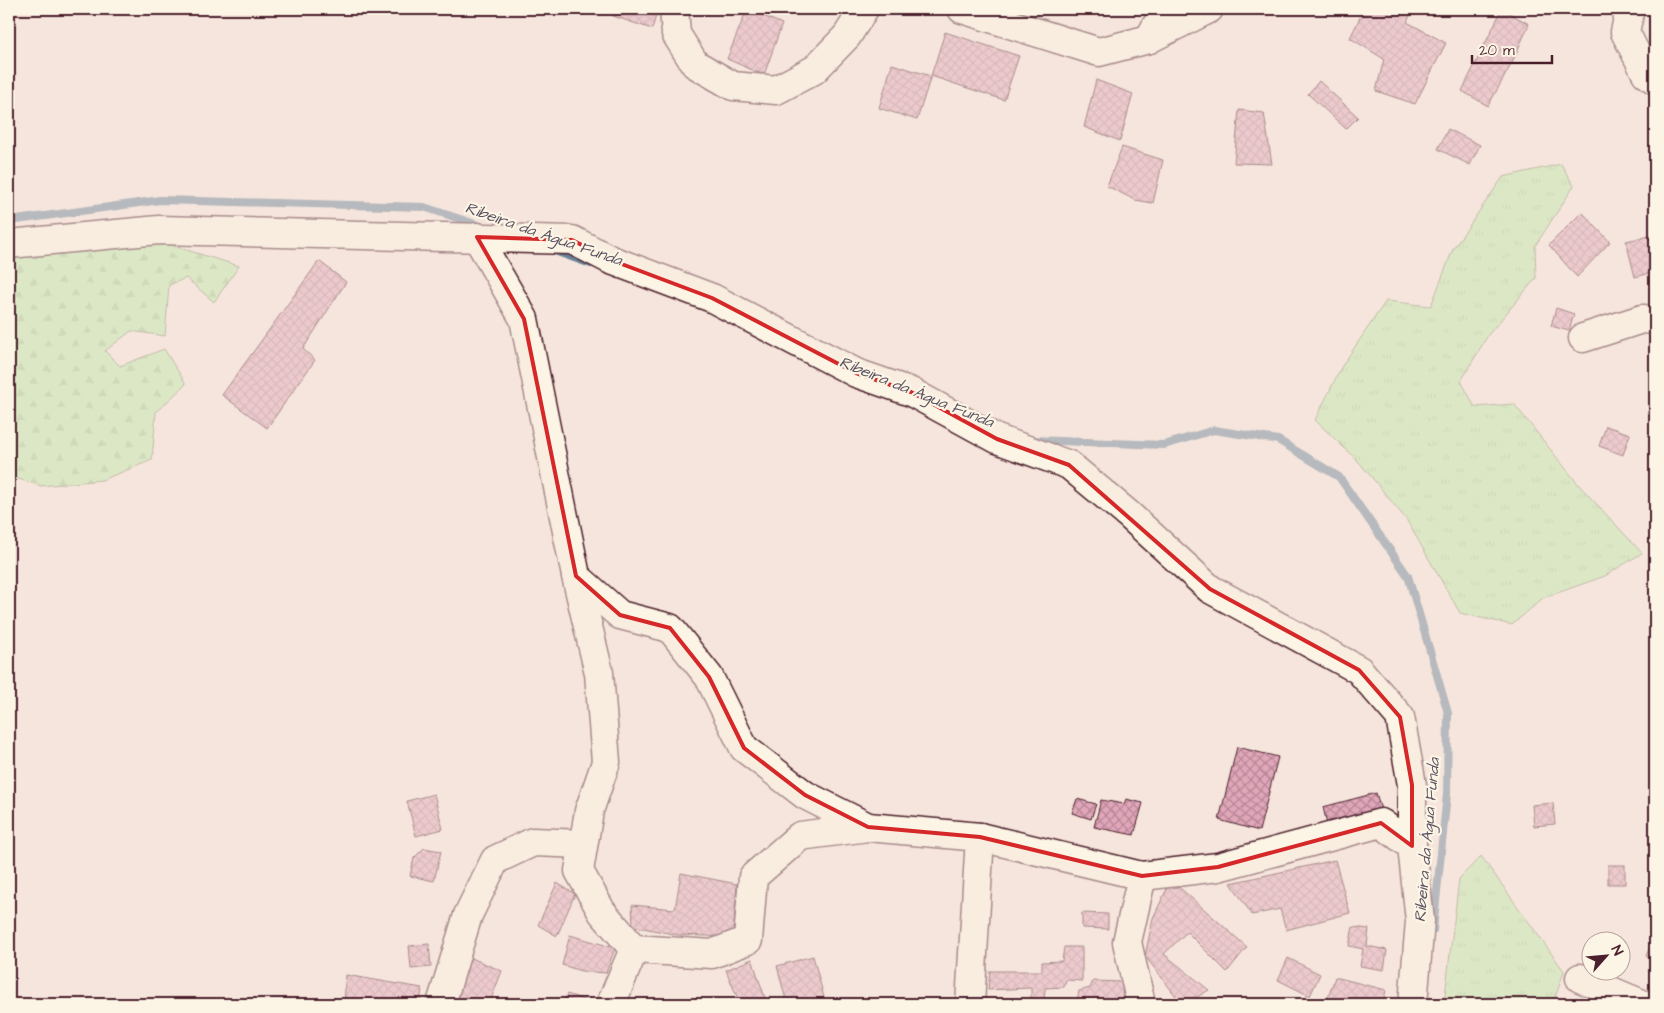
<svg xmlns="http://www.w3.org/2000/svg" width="1664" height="1013" font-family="'Architects Daughter',sans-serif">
	<defs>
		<pattern id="grass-tufts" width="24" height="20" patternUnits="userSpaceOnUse" patternTransform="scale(1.25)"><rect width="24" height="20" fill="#bceba9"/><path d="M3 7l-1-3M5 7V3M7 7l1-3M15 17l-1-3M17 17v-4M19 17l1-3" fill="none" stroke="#a3c992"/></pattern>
		<pattern id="forest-firs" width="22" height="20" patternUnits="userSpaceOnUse" patternTransform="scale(1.25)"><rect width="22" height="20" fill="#bceba9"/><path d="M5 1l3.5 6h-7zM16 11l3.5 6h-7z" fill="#a3c992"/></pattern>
		<pattern id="building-cross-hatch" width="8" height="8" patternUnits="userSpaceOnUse" patternTransform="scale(1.25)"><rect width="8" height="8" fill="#e0a7b9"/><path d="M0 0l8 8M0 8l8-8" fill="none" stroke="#b88797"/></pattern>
	</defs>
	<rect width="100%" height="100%" fill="#f6e5dc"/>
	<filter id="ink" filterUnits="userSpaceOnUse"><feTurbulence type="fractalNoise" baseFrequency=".02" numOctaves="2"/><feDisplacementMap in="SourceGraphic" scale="10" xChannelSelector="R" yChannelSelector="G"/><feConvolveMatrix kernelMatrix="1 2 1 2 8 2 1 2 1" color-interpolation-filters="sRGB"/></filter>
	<g filter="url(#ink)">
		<!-- grass -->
		<g fill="url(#grass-tufts)" stroke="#83856a">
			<polygon points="1561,164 1574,186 1535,246 1536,278 1488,335 1461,381 1475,407 1514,404 1578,484 1642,553 1605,576 1543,598 1512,625 1460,613 1406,519 1359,462 1315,420 1342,366 1386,301 1431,306 1453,249 1503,177"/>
			<polygon points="1481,856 1564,971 1553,1004 1444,1004 1459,879"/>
		</g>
		<!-- forest -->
		<polygon fill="url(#forest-firs)" stroke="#83856a" points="154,240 239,266 214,302 186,278 169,285 165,336 131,331 105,351 120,366 164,349 186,384 156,412 152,460 102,480 41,486 9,476 9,256"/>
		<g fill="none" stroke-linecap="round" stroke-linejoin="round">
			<!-- stream -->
			<g stroke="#698397" stroke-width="8">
				<polyline points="9,221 160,200 424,207 484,227"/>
				<polyline points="552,250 591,264"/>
				<polyline points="1033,440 1164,445 1214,430 1278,440 1339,477 1408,576 1448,713 1447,794 1433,930"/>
			</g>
		</g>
		<!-- building -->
		<g fill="url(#building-cross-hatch)" stroke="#4a1f2b">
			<polygon points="615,9 658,9 652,29 613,16"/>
			<polygon points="747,9 782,24 764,75 727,59"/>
			<polygon points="1364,9 1413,9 1407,22 1446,43 1415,104 1376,91 1384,59 1350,38"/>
			<polygon points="1502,9 1529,24 1512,63 1488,106 1462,91"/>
			<polygon points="945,32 1019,56 1004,100 931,76"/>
			<polygon points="892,64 931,76 917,120 879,108"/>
			<polygon points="1096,80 1133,94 1120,141 1084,127"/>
			<polygon points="1319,81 1358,117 1346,129 1308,94"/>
			<polygon points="1239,110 1264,113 1272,164 1234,163"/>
			<polygon points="1448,129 1480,145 1470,165 1438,149"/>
			<polygon points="1122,147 1163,160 1153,203 1135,200 1107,186"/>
			<polygon points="1582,212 1610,242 1577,277 1549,245"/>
			<polygon points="1655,235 1655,272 1635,277 1626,241"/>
			<polygon points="319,261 346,282 303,349 315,360 267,428 222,395"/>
			<polygon points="1556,308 1574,314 1569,331 1551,326"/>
			<polygon points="1606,426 1630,434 1623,455 1599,446"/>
			<polygon points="1237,747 1278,757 1259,831 1219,820"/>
			<polygon points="1376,793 1381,810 1327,824 1323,807"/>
			<polygon points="434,794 443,829 416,836 407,801"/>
			<polygon points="1077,799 1096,804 1091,819 1072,813"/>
			<polygon points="1126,799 1143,803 1134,835 1094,827 1101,800 1124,804"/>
			<polygon points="1553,803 1555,824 1534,826 1532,805"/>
			<polygon points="424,848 441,851 434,881 410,876 414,858"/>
			<polygon points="1335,860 1350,913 1286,930 1280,909 1252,915 1231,883"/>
			<rect x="1608" y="865" width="17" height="19"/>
			<polygon points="681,873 737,884 733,937 678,935 633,926 632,905 675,909"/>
			<polygon points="1171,880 1247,947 1227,972 1187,932 1164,954 1209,990 1185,1004 1182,1004 1145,956 1153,918"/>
			<polygon points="557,883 575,894 557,936 538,925"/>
			<polygon points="1082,913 1108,914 1108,929 1082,928"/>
			<polygon points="1353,927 1369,929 1367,946 1387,950 1384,970 1360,966 1363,949 1349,946"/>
			<polygon points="570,935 615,948 606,973 581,971 562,965"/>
			<polygon points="1652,942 1655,944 1655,961 1646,956"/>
			<polygon points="429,944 431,967 411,969 409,946"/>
			<polygon points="1064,947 1082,947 1082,981 1066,980 1064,987 1045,988 1044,1002 1031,1003 1031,988 988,990 990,971 1042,971 1042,962 1062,961"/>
			<polygon points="813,956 825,1001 811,1004 787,1004 777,966"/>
			<polygon points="469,957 502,971 489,1004 457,1003"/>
			<polygon points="1288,958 1320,974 1310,996 1278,980"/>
			<polygon points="752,959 766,1001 758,1004 740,1004 726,970"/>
			<polygon points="346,975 422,988 420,1004 344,1004"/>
			<polygon points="1335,977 1386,990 1383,1004 1326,1004"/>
			<polygon points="1093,981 1123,982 1122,999 1077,1001 1079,991 1090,988"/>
			<polygon points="567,994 594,1003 593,1004 563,1004"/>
			<polygon points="964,999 964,1004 922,1004"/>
		</g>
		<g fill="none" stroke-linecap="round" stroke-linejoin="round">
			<defs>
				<g id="minor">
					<polyline points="674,9 676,34 695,64 733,86 776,90 814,70 847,36 864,9"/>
					<polyline points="962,9 1099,52 1149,39 1166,9"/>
					<polyline points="1630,9 1625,32 1646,73 1655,80"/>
					<polyline points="1149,39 1209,9"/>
					<polyline points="477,237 524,319 576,576 620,615 670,628 709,677 744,748 805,795 868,827 980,837 970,1004"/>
					<polyline points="9,244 159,230 572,240 611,260 712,298 856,373 911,392 997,439 1069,465 1129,515 1210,589 1359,670 1400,717 1412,785 1412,846 1420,921 1413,1004"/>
					<polyline points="1583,338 1642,319 1655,320"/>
					<polyline points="576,576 599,673 606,762 589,811 579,871 602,912 634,949 712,954 748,940 753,877 800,836 868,827"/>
					<polyline points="980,837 1142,876 1127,942 1141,1004"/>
					<polyline points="1142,876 1218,867 1381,823 1412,846"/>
					<polyline points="1580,978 1642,1004"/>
					<polyline points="441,1004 468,915 495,860 533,842 583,844"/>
					<polyline points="611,1004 634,949"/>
				</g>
			</defs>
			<!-- minor casing -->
			<use href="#minor" stroke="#4a1f2b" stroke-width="31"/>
			<!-- minor -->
			<use href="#minor" stroke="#fcf5e5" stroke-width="28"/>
		</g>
	</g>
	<!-- marked area -->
	<path d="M0 0H1664V1013H0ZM 477,237 L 572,240 L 611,260 L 712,298 L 856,373 L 911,392 L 997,439 L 1069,465 L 1210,589 L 1359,670 L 1400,717 L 1412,785 L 1412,846 L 1381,823 L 1218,867 L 1142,876 L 980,837 L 868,827 L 805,795 L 744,748 L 709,677 L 670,628 L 620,615 L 576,576 L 524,319 Z" fill="#f6e5dc" fill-opacity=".55" fill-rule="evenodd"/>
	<path fill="none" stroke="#d62828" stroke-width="4" stroke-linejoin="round" d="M 477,237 L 572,240 L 611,260 L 712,298 L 856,373 L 911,392 L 997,439 L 1069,465 L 1210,589 L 1359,670 L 1400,717 L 1412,785 L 1412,846 L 1381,823 L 1218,867 L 1142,876 L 980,837 L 868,827 L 805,795 L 744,748 L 709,677 L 670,628 L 620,615 L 576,576 L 524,319 Z"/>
	<g text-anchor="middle" stroke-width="4.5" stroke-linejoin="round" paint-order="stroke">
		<!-- water labels -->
		<g font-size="16" font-style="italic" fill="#5a5161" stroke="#fcf5e5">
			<text transform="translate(544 233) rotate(19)" y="6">Ribeira da Água Funda</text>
			<text transform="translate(917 391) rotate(22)" y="6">Ribeira da Água Funda</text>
			<text transform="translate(1426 840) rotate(-85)" y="6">Ribeira da Água Funda</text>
		</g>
	</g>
	<!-- margin -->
	<rect width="1664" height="1013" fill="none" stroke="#fcf5e5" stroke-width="30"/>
	<rect x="15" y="15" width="1634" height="983" fill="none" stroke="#4a1f2b" stroke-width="2" filter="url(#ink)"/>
	<!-- north arrow -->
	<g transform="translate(1606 956) rotate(63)"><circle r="24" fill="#fcf5e5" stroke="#b59f9b"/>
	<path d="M0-4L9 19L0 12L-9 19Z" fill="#4a1f2b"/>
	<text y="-8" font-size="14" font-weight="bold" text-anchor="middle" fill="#4a1f2b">N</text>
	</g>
	<!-- scale -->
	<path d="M1472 55v8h80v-8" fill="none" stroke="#4a1f2b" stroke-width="2.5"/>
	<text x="1479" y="55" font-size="15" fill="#4a1f2b" stroke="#fcf5e5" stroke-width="4" paint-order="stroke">20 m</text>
</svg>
